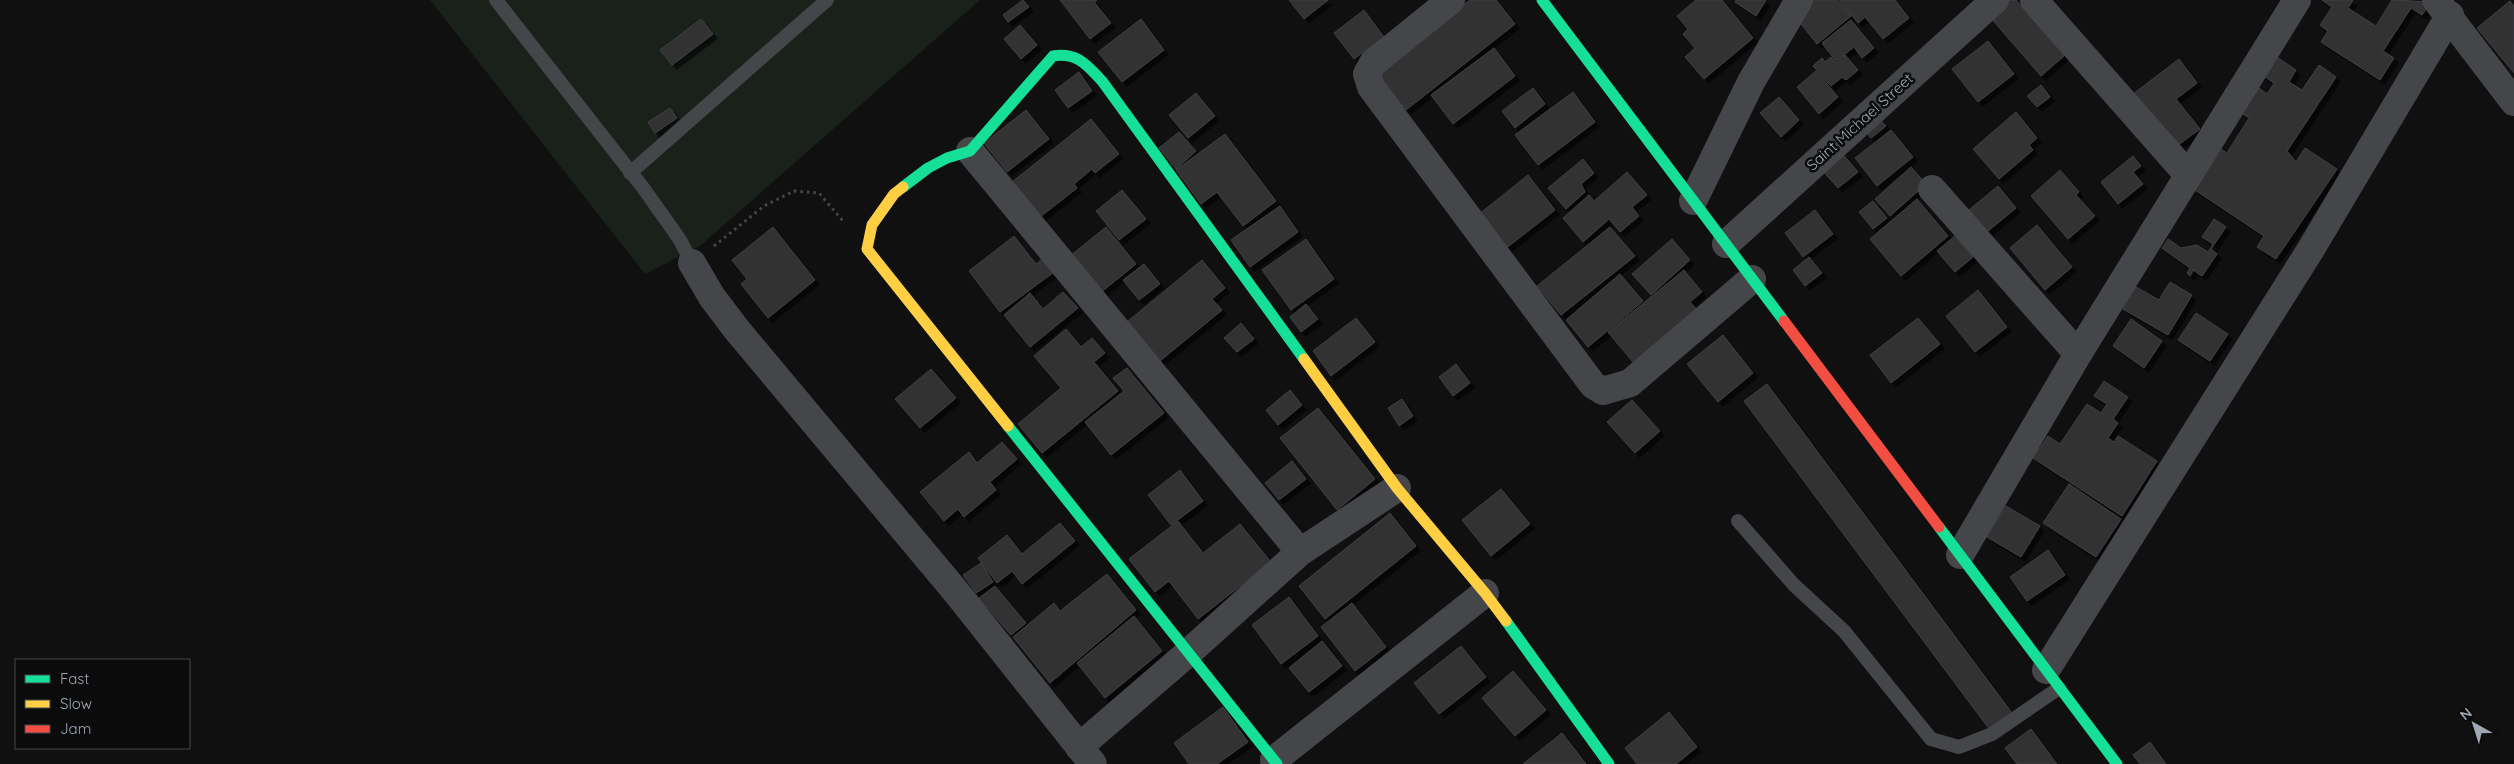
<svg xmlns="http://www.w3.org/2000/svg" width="2514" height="764" font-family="Quicksand,sans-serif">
	<defs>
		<filter id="shadow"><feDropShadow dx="4.5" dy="4.5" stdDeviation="0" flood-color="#0009"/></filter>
	</defs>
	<rect width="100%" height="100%" fill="#101011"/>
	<!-- green -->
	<polygon fill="#1a211b" points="430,0 980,0 700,246 645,274"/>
	<!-- building -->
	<g fill="#303133" stroke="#3e4145" filter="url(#shadow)">
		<polygon points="1023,0 1029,7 1008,22 1003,15"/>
		<polygon points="1060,0 1097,0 1094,2 1111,23 1090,39"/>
		<polygon points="1289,0 1328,0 1304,19"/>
		<polygon points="1470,0 1496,0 1515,24 1406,110 1377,73"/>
		<polygon points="1696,0 1722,0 1753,38 1704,79 1685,57 1695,48 1683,34 1688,29 1677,16"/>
		<polygon points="1736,0 1766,0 1756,16 1735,2"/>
		<polygon points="1810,0 1837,0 1851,16 1817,44 1793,14"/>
		<polygon points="1839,0 1895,0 1909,18 1883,39 1865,17 1858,23"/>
		<polygon points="2010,0 2016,0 2064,56 2041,76 1990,17"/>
		<polygon points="2322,0 2353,0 2348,8 2376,26 2392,0 2431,2 2422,15 2411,8 2383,51 2394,58 2380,80 2321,42 2328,31 2320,25 2332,7"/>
		<polygon points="2510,1 2514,6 2514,73 2477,28"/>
		<polygon points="1364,10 1384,37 1354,59 1334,33"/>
		<polygon points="701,19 713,34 672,65 660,50"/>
		<polygon points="1141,19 1164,50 1122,82 1098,52"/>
		<polygon points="1851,20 1874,48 1862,58 1854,47 1836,61 1822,43"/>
		<polygon points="1020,25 1037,45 1021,59 1004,39"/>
		<polygon points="1988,41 2014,74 1978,102 1952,69"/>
		<polygon points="1494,48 1515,76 1453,124 1431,95"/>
		<polygon points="2271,53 2296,70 2289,82 2302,90 2319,65 2336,77 2287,151 2296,162 2305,148 2337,169 2276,259 2257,247 2264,236 2192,188 2219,148 2227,153 2249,118 2239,111 2256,86 2267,94 2274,83 2258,72"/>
		<polygon points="1845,55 1858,70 1846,80 1842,77 1831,86 1813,66 1822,58 1825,62 1831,57 1836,63"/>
		<polygon points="2179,59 2197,83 2176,99 2200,129 2174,148 2133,94"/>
		<polygon points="1816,71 1838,97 1819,114 1797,87"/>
		<polygon points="1079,72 1092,91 1068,108 1055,90"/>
		<polygon points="2041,85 2050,97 2037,107 2027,96"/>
		<polygon points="1533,88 1545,104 1515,128 1502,111"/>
		<polygon points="1573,92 1595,122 1538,165 1515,135"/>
		<polygon points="1196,93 1215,116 1188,138 1169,115"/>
		<polygon points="1779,97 1799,120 1781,137 1760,113"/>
		<polygon points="670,108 677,118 655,133 648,122"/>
		<polygon points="1026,110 1049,139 1007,172 984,143"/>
		<polygon points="2016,112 2037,138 2029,145 2033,150 1999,179 1973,149"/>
		<polygon points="1875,114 1886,126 1871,138 1861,126"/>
		<polygon points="1091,119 1119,154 1095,173 1092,169 1074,184 1077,188 1040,217 1012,182"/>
		<polygon points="1891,130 1913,157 1877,186 1855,158"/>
		<polygon points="1179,132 1196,151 1176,169 1159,148"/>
		<polygon points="1225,134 1276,201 1243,226 1217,192 1201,204 1176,170"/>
		<polygon points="1841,152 1858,172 1838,188 1821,169"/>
		<polygon points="2133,156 2141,166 2133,172 2143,184 2118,204 2101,182"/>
		<polygon points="1583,159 1594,173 1581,184 1585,192 1566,209 1548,188"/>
		<polygon points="1911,167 1926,184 1890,216 1875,199"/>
		<polygon points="2060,170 2079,192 2076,195 2095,216 2068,239 2031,196"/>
		<polygon points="1627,172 1647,195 1632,207 1639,216 1620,232 1609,219 1583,242 1563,218 1589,195 1594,201"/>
		<polygon points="1528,175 1555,210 1505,249 1478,215"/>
		<polygon points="1998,186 2016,208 1987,232 1969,210"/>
		<polygon points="1122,190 1146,219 1119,240 1096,211"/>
		<polygon points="1917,199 1948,236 1901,276 1870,239"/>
		<polygon points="1873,201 1887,218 1873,229 1859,212"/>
		<polygon points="1280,206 1298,232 1250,267 1231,240"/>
		<polygon points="1815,210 1833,234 1803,257 1785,233"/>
		<polygon points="2214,219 2226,227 2211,249 2217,254 2202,276 2193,270 2190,276 2187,273 2190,268 2162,248 2168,239 2181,248 2197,245 2208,252 2213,244 2202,237"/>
		<polygon points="2037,225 2072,267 2045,290 2010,248"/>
		<polygon points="773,227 815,280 768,318 741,284 747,279 732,260"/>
		<polygon points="1106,227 1136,264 1100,293 1070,256"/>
		<polygon points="1610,227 1635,256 1561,315 1537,286"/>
		<polygon points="1014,236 1036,264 1044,258 1054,272 1000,312 969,271"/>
		<polygon points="1955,236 1973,257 1955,272 1937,251"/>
		<polygon points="1306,239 1334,279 1291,310 1262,270"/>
		<polygon points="1672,239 1690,260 1651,295 1632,274"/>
		<polygon points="1809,257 1822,273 1805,286 1793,270"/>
		<polygon points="1202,260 1225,288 1212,299 1222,310 1155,365 1122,326"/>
		<polygon points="1144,264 1160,284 1139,300 1123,280"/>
		<polygon points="1684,270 1702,292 1690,302 1701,314 1637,367 1608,332"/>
		<polygon points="1620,274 1643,301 1588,347 1566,320"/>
		<polygon points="2170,282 2192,295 2168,335 2123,309 2136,287 2159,300"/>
		<polygon points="1978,290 2007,327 1975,352 1946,316"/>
		<polygon points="1063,292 1078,308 1030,347 1004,315 1030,293 1043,309"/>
		<polygon points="1306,304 1318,319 1301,332 1290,317"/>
		<polygon points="2196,313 2228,334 2210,361 2178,340"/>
		<polygon points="1356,318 1375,342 1331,376 1313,351"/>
		<polygon points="1918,318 1940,344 1891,383 1870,355"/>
		<polygon points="2131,319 2162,341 2144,368 2113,346"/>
		<polygon points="1241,323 1254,339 1237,352 1224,338"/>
		<polygon points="1066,329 1081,347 1092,338 1105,353 1094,362 1118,391 1042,453 1018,424 1061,388 1034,356"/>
		<polygon points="1723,335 1753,373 1718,402 1687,364"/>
		<polygon points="1456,364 1470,383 1453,396 1439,377"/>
		<polygon points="1127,368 1164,413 1111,455 1085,422 1124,391 1113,378"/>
		<polygon points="931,369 956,398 920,428 895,399"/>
		<polygon points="2104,381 2128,397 2113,419 2118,423 2108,438 2114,442 2118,436 2157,461 2122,516 2033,458 2048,436 2060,444 2087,404 2101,413 2107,404 2094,396"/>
		<polygon points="1767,384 2012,713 1990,730 1744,401"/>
		<polygon points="1290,390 1302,405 1278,425 1266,410"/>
		<polygon points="1402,399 1413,416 1399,426 1388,408"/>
		<polygon points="1632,400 1660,431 1635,453 1607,422"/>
		<polygon points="1318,408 1375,479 1337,510 1280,438"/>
		<polygon points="1002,442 1017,459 990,482 996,490 964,517 958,509 944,521 920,492 969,452 977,463"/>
		<polygon points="1292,461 1306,479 1279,500 1265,483"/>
		<polygon points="1180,470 1203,501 1171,525 1148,495"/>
		<polygon points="2069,484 2121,519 2096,557 2043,523"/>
		<polygon points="1501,489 1530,524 1491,556 1462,520"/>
		<polygon points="2006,506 2040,526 2021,557 1987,537"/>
		<polygon points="1390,513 1416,546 1325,619 1299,586"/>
		<polygon points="1178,521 1203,553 1240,524 1271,562 1198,619 1169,581 1155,592 1129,559"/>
		<polygon points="1060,523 1075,541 1022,584 1012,571 997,583 978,558 1007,535 1022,554"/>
		<polygon points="2048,550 2065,575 2027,601 2010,577"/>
		<polygon points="981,563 993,582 976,593 963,575"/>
		<polygon points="1107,574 1136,610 1050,683 1013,637 1054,603 1060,611"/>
		<polygon points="995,586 1026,623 1011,635 979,598"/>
		<polygon points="1289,597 1318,636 1281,664 1252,625"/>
		<polygon points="1352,603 1386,647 1355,671 1321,627"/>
		<polygon points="1134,616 1162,651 1105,698 1077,663"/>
		<polygon points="1322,641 1342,666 1309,692 1289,668"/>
		<polygon points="1461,646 1486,677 1439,714 1414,683"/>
		<polygon points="1513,671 1546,710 1515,736 1482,698"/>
		<polygon points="1223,707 1248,742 1217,764 1189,764 1174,743"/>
		<polygon points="1669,712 1697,747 1676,764 1637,764 1625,748"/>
		<polygon points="2031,729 2057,764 2017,764 2005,748"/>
		<polygon points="1562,733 1586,764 1523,764"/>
		<polygon points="2150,742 2166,764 2140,764 2133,755"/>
	</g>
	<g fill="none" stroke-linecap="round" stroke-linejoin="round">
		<!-- path -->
		<polyline stroke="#45474b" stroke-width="3" stroke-dasharray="2.5 4" stroke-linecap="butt" points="714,246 764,206 794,191 819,193 843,221"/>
		<!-- lane -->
		<g stroke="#444649" stroke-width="14">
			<polyline points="496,0 644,189 680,240 692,263"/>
			<polyline points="630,173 827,0"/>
			<polyline points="1738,521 1794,585 1844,631 1931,739 1959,747 1992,734 2059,688"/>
		</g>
		<!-- street -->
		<g stroke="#444649" stroke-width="28">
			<polyline points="1451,0 1373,63 1367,74 1371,87 1593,385 1603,391 1630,383 1752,279"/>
			<polyline points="2034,0 2188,175"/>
			<polyline points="2436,0 2514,102"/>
			<polyline points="970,151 1300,552"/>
			<polyline points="1932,189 2078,354"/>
			<polyline points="1693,201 1751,82 1799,0"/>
			<polyline points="1726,244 1995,0"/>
			<polyline points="692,263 712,297 737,330 957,593 1093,764"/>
			<polyline points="1960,555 2078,354 2297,0"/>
			<polyline points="2046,670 2311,249 2450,15"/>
			<polyline points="1079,747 1188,653 1300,552 1397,488"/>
			<polyline points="1274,760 1485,593"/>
		</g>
		<!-- fast -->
		<g stroke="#16e098" stroke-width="11">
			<polyline points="1542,0 1784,321"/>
			<path d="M 903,187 L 928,168 L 947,158 L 970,151 L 1053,56 C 1077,52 1087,65 1102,81 L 1304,359"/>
			<polyline points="1008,426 1277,764"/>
			<polyline points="1939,527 2117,764"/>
			<polyline points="1506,621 1609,764"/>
		</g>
		<!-- slow -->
		<g stroke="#ffcf43" stroke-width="11">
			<polyline points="903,187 894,194 872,225 867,249 1008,426"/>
			<polyline points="1304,359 1397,488 1485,593 1506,621"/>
		</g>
		<!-- jam -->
		<polyline stroke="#f24e42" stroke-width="11" points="1784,321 1939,527"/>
	</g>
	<g text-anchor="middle" stroke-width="5" stroke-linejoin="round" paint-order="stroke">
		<!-- street labels -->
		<g font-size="15" fill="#9fa7b3" stroke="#0b0b0c">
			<text transform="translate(1860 122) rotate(-42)" y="5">Saint Michael Street</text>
		</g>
	</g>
	<!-- legend -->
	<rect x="15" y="659" width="175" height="90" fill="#0b0b0c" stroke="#46494f"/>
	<rect x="25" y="675" width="25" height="8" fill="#16e098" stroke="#46494f"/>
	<text x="60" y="684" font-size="15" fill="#9fa7b3">Fast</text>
	<rect x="25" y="700" width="25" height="8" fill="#ffcf43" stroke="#46494f"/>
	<text x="60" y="709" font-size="15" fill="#9fa7b3">Slow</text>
	<rect x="25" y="725" width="25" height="8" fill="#f24e42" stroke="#46494f"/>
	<text x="60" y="734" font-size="15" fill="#9fa7b3">Jam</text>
	<!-- north arrow -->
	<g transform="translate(2474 724) rotate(321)" stroke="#0b0b0c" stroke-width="4" paint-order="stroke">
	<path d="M0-4L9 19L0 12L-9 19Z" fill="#9fa7b3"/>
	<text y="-8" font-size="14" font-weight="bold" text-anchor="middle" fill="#9fa7b3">N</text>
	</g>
</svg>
